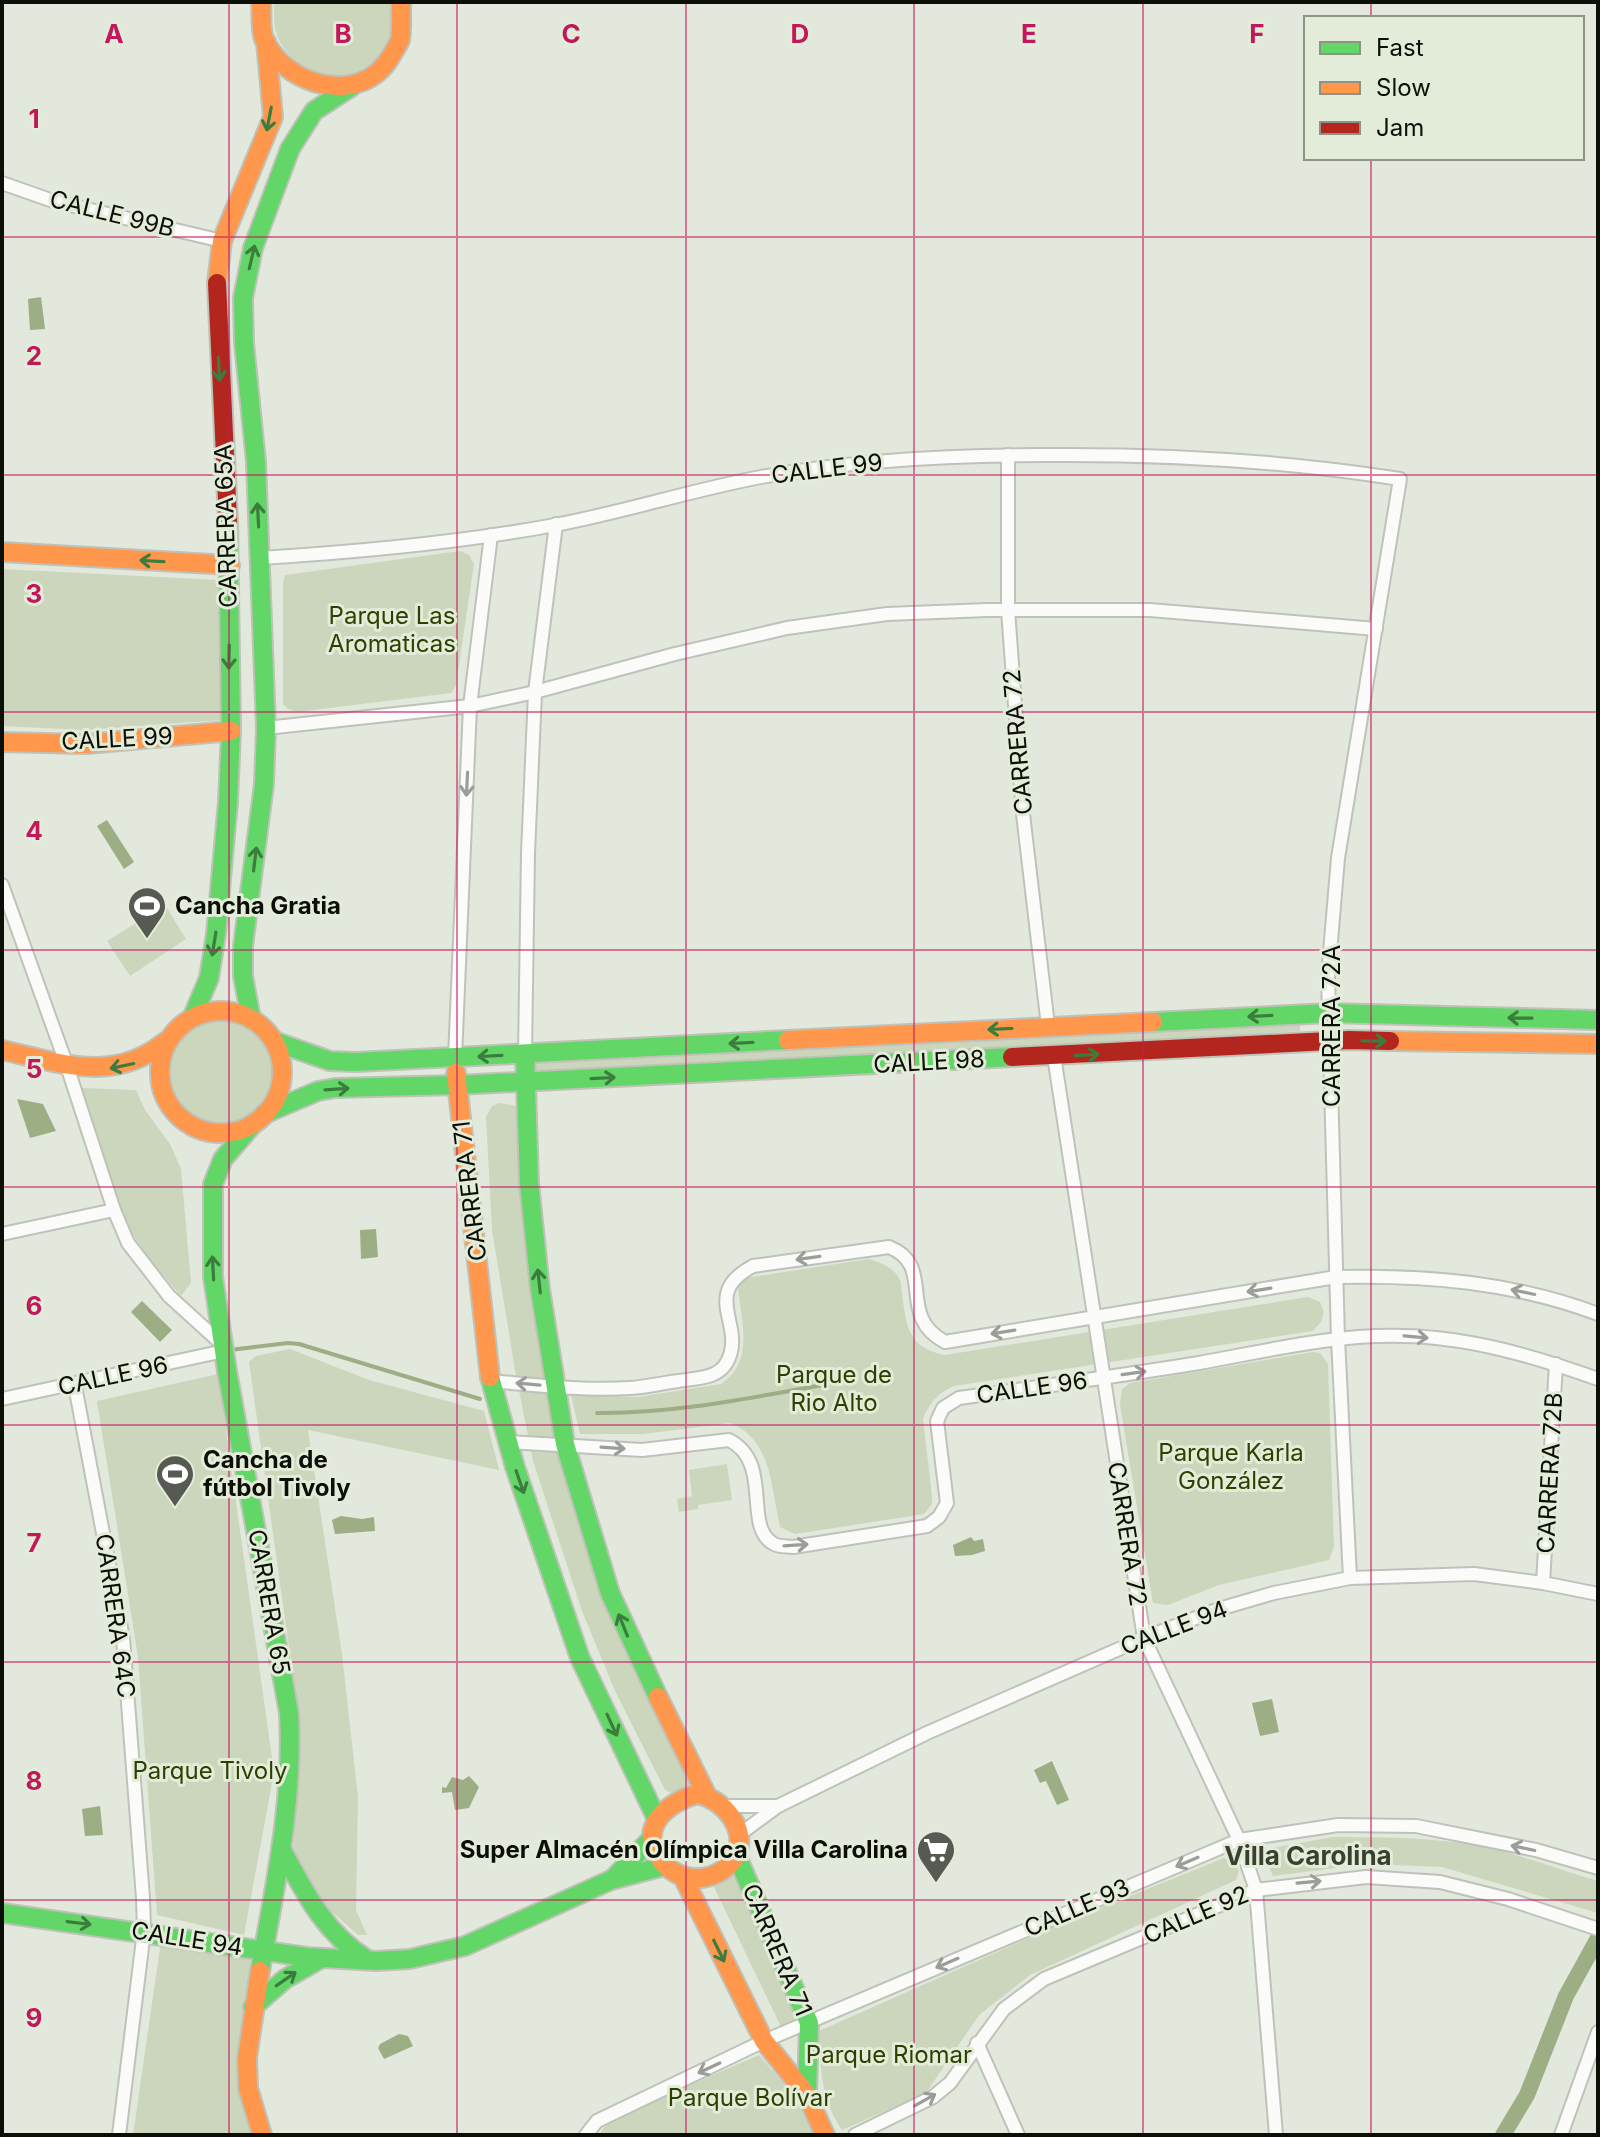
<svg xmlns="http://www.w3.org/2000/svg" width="1600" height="2137" font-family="Inter,sans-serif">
	<rect width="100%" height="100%" fill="#e2e8dc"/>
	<!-- green -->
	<g fill="#cbd6bd">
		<path d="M 274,2 L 395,2 C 394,13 395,28 392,39 C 388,48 379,57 372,63 C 343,86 300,75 281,44 C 273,31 274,17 274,2 Z"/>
		<polygon points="460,551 469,555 474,564 456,685 451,693 297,712 288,709 283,704 283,583 285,575"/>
		<polygon points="2,569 218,580 222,720 84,730 2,726"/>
		<polygon points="165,905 186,939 130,976 107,941"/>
		<circle cx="221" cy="1071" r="52"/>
		<polygon points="1300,1022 1300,1031 1048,1048 531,1073 531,1061 1046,1037"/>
		<path d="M 81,1088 L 136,1090 L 145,1110 L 170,1144 L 181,1169 L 191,1283 L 181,1296 C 163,1274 142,1253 129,1227 C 108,1184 96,1134 81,1088 Z"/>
		<polygon points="499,1103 517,1106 521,1112 524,1223 545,1362 567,1461 691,1781 686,1788 671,1793 665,1790 615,1691 582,1611 533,1461 515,1370 492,1230 486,1117 492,1106"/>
		<path d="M 869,1259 C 879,1262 890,1266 897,1275 C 901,1280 901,1286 902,1293 C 906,1326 908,1348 945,1355 L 1308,1297 L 1320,1302 L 1324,1312 L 1321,1322 L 1313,1331 L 954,1386 C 938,1393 929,1403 923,1419 L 932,1496 L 932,1504 L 924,1514 L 795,1534 L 780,1527 C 771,1488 772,1439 730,1423 L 643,1434 L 580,1434 L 571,1395 L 638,1397 L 721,1384 C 755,1361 741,1322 738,1287 L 745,1278 Z"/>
		<polygon points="290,1349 369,1380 484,1411 499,1470 308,1430 342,1654 358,1797 356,1910 367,1935 358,1935 321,1902 293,1847 300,1726 249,1362 256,1356"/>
		<polygon points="1313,1352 1320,1353 1328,1364 1334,1547 1329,1560 1219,1585 1168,1605 1153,1603 1120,1405 1122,1389 1130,1383"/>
		<polygon points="218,1374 274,1772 244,1935 157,1915 138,1657 97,1401"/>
		<polygon points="727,1464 732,1500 698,1505 698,1509 679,1512 677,1499 692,1496 689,1470"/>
		<path d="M 1332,1837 C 1379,1837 1427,1837 1473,1845 C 1515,1852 1557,1869 1598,1881 L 1598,1913 L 1442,1867 L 1368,1864 L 1273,1876 L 1262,1850 Z"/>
		<path d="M 1224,1858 L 1232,1862 L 1239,1871 L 1236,1880 L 1030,1975 L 979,2015 L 926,2093 L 842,2130 C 820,2097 821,2070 819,2031 L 1056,1926 Z"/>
		<polygon points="740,1871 803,2019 782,2029 714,1887"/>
		<polygon points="161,1941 251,1958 237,2066 253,2135 133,2135"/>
		<polygon points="759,2055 805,2108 813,2135 599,2135 609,2120"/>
	</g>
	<!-- water -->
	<g fill="#9dae84">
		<polygon points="41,297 45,329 30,330 28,299"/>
		<polygon points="107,820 134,862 124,869 97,826"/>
		<polygon points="17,1099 43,1104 56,1131 30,1138"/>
		<polygon points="376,1229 378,1257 361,1259 360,1230"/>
		<polygon points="142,1301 172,1330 160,1342 131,1312"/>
		<polygon points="341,1516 362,1519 374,1517 375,1531 335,1534 332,1520"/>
		<polygon points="971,1537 974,1541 983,1539 985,1551 972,1555 955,1556 953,1545"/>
		<polygon points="1272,1699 1279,1732 1260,1736 1252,1703"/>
		<polygon points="1052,1761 1069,1800 1057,1805 1046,1781 1040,1783 1034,1770"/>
		<polygon points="469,1776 479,1787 469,1808 455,1810 452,1792 442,1793 442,1787 446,1788 452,1777 463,1780"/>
		<polygon points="100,1806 103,1835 85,1836 82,1809"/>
		<polygon points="399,2034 408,2036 413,2046 384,2059 378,2048 380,2044"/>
	</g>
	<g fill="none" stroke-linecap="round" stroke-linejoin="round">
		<!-- stream -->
		<g stroke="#9dae84" stroke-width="4">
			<polyline points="230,1350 288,1343 299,1344 480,1399"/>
			<path d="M 597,1413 C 673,1414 748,1398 823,1385"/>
		</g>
		<!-- canal -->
		<polyline stroke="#9dae84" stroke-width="16" points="1503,2135 1527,2095 1566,1996 1598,1938"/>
		<defs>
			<g id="street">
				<polyline points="2,183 53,201 222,241"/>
				<polyline points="1008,455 1008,610 1023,814 1048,1026"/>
				<path d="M 260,558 C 358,552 458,543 555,525 C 624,512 692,490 761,477 C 854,460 950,455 1044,455 C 1164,454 1281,460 1400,479 L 1338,858 L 1328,976 L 1338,1339 L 1350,1578"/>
				<polyline points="266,728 470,706 535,692 675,654 787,628 887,614 987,610 1150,610 1376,629"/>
				<polyline points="2,885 66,1063 114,1210 128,1243 169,1296 223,1345"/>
				<polyline points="525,1054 528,853 535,692 556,524"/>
				<polyline points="1054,1056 1144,1638 1239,1840 1256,1890 1276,2135"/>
				<polyline points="455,1058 470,706 491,535"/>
				<polyline points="2,1234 114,1210"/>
				<path d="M 490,1381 C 536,1385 584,1391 630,1388 C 646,1387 663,1383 678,1381 C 696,1378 718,1379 727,1362 C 747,1325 699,1295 753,1266 L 889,1247 C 937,1266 895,1315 945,1342 L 1336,1277 C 1426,1275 1513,1282 1598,1314"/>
				<polyline points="75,1386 123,1638 143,1898 144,1931 119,2135"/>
				<polyline points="2,1399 224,1351"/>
				<path d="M 507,1442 L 642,1450 L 729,1440 C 774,1463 742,1527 774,1544 C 779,1547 787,1546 793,1547 L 927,1526 L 939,1517 L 947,1503 L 937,1421 L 943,1408 L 959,1398 C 1039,1387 1119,1376 1199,1363 C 1266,1351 1335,1334 1403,1336 C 1470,1337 1536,1357 1598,1379"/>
				<polyline points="1543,1583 1556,1364"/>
				<polyline points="722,1806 778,1806"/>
				<polyline points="740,1834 778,1806 927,1733 1144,1638 1219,1609 1274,1593 1350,1578 1474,1574 1543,1583 1598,1594"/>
				<polyline points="977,2043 1018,2135"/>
				<polyline points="586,2135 597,2121 764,2041 1239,1840 1338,1825 1416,1826 1536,1850 1598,1868"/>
				<polyline points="855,2135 933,2097 950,2083 1004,2009 1044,1979 1256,1890 1366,1877 1440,1882 1508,1899 1598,1929"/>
				<polyline points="1561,2135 1598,2032"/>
			</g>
			<g id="fast">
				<polyline points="193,1016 209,978 216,934 228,802 231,731 228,521"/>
				<polyline points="251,1019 243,976 243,946 264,784 266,728 256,462 244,343 243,298 253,248 290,149 314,111 351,87"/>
				<polyline points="1153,1022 1329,1013 1598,1020"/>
				<polyline points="276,1042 330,1061 356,1062 788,1040"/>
				<polyline points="525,1054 529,1183 540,1289 565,1444 610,1593 658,1697"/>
				<polyline points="264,1114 318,1091 335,1088 457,1085 1012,1057"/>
				<path d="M 254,1123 L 223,1159 L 213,1184 L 213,1277 L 227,1371 L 289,1713 C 294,1800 275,1886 260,1971"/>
				<polyline points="490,1377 515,1467 580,1658 656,1817"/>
				<path d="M 282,1850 C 305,1893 324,1932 366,1959"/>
				<polyline points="736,1854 809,2023 807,2095"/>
				<polyline points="613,1879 652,1838"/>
				<polyline points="2,1913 307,1957 376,1961 410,1959 465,1946 611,1880 664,1866"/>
				<polyline points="253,2007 285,1979 322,1958"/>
			</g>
			<g id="slow">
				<path d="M 261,2 C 262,13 260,29 264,39 C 285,87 362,107 391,56 C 394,51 398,45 400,40 C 402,28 401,14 401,2"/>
				<polyline points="217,283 222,241 273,117 266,42"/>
				<polyline points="2,552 230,565"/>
				<polyline points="2,742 86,744 231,731"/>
				<circle cx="221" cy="1072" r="61"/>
				<polyline points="788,1040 1153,1022"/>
				<polyline points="1390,1041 1598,1044"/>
				<path d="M 2,1050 C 61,1063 113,1084 165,1042"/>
				<polyline points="456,1073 490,1377"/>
				<polyline points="658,1697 707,1796"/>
				<path d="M 697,1794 C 712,1797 723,1805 732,1818 C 762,1864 693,1902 661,1860 C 636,1829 667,1802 697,1794 Z"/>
				<polyline points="685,1881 764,2041 807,2095 825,2135"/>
				<polyline points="260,1971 247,2058 248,2088 262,2135"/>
			</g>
			<g id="jam">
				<polyline points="217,283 228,521"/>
				<polyline points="1012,1057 1349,1040 1390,1041"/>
			</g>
		</defs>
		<!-- street casing -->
		<use href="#street" stroke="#bfc2b9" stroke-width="16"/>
		<!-- fast casing -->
		<use href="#fast" stroke="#bfc2b9" stroke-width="22"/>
		<!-- slow casing -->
		<use href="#slow" stroke="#bfc2b9" stroke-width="22"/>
		<!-- jam casing -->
		<use href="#jam" stroke="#bfc2b9" stroke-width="22"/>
		<!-- street -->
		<use href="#street" stroke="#fbfcfa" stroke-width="12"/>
		<!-- fast -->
		<use href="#fast" stroke="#63d668" stroke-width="18"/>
		<!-- slow -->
		<use href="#slow" stroke="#ff974d" stroke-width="18"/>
		<!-- jam -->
		<use href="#jam" stroke="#b3261e" stroke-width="18"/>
	</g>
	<!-- one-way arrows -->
	<defs><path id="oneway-shaft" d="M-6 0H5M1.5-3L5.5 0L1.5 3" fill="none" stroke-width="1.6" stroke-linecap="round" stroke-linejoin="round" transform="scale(2)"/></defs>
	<g stroke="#3c7c3d">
		<use href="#oneway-shaft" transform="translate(269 119) rotate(101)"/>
		<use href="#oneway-shaft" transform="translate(252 257) rotate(-77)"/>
		<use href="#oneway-shaft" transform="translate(219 369) rotate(87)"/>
		<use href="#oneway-shaft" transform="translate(258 515) rotate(-93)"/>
		<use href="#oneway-shaft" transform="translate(152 561) rotate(-177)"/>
		<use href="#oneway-shaft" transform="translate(229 657) rotate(91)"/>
		<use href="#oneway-shaft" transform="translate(255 859) rotate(-83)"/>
		<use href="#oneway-shaft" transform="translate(214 944) rotate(99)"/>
		<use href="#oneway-shaft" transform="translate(1260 1016) rotate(177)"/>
		<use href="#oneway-shaft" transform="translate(1520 1018) rotate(-179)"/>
		<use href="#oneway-shaft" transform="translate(1000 1029) rotate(177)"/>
		<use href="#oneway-shaft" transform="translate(1374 1041) rotate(1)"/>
		<use href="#oneway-shaft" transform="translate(741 1043) rotate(177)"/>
		<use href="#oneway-shaft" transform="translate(1087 1055) rotate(-3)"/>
		<use href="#oneway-shaft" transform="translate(490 1056) rotate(177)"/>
		<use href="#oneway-shaft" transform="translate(122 1066) rotate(168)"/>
		<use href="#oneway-shaft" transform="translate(603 1078) rotate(-3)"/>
		<use href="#oneway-shaft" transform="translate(337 1089) rotate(-4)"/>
		<use href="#oneway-shaft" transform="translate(213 1268) rotate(-93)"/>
		<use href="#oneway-shaft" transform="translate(539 1281) rotate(-96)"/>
		<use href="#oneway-shaft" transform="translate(520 1482) rotate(71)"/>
		<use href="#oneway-shaft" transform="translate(623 1625) rotate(-112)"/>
		<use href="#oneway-shaft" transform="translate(612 1725) rotate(65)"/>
		<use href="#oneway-shaft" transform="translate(79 1923) rotate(7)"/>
		<use href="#oneway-shaft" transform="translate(719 1951) rotate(64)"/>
		<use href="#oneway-shaft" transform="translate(286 1979) rotate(-35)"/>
	</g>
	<g stroke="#9b9d99">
		<use href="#oneway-shaft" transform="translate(467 784) rotate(93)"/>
		<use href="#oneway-shaft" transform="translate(808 1258) rotate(172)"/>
		<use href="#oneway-shaft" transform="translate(1259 1290) rotate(171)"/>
		<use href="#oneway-shaft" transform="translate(1523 1292) rotate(-168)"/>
		<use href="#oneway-shaft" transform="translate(1003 1332) rotate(171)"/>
		<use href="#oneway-shaft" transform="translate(1416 1337) rotate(5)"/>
		<use href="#oneway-shaft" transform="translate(1134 1373) rotate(-8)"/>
		<use href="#oneway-shaft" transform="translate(528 1384) rotate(-175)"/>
		<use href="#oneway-shaft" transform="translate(613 1448) rotate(4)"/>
		<use href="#oneway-shaft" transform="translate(796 1545) rotate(-4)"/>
		<use href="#oneway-shaft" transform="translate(1523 1848) rotate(-168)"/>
		<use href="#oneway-shaft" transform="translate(1187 1862) rotate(157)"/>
		<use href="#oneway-shaft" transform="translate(1309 1882) rotate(-5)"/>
		<use href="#oneway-shaft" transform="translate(947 1963) rotate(157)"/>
		<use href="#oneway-shaft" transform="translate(709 2068) rotate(155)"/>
		<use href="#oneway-shaft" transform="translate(925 2100) rotate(-29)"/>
	</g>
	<!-- grid -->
	<path fill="none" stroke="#c2185b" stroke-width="2" stroke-opacity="0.55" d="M 229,2 L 229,2135M 457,2 L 457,2135M 686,2 L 686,2135M 914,2 L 914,2135M 1143,2 L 1143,2135M 1371,2 L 1371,18M 1371,158 L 1371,2135M 2,237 L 1598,237M 2,475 L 1598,475M 2,712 L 1598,712M 2,950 L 1598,950M 2,1187 L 1598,1187M 2,1425 L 1598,1425M 2,1662 L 1598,1662M 2,1900 L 1598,1900"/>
	<!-- icons -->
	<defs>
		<symbol id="stadium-pin" viewBox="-11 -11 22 30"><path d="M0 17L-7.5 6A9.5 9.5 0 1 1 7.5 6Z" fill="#575a52" stroke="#e3ecd8"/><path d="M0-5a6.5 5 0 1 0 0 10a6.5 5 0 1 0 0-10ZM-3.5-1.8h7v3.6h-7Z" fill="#fff"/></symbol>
		<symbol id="supermarket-pin" viewBox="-11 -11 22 30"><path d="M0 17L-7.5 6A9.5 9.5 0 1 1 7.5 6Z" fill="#575a52" stroke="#e3ecd8"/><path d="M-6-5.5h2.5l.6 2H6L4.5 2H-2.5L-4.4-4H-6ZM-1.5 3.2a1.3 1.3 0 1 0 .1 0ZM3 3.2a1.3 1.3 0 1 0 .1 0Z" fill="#fff"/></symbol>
	</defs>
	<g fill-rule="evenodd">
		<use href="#stadium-pin" x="125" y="884" width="44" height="60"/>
		<use href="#stadium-pin" x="153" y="1452" width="44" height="60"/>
		<use href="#supermarket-pin" x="914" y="1828" width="44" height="60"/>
	</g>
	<g text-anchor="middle" stroke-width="6" stroke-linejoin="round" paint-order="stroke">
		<!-- street labels -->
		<g font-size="24" fill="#0c0e08" stroke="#e3ecd8">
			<text transform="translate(112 214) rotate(14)" y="8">CALLE 99B</text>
			<text transform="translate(827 469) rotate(-7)" y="8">CALLE 99</text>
			<text transform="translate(226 526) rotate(-92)" y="8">CARRERA 65A</text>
			<text transform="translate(117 739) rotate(-3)" y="8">CALLE 99</text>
			<text transform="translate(1018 742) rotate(-95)" y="8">CARRERA 72</text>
			<text transform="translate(1332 1026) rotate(-90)" y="8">CARRERA 72A</text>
			<text transform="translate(929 1062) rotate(-3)" y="8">CALLE 98</text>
			<text transform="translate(470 1191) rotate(-97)" y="8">CARRERA 71</text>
			<text transform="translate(113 1376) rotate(-12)" y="8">CALLE 96</text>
			<text transform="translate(1032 1388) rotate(-8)" y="8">CALLE 96</text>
			<text transform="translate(1550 1473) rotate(-87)" y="8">CARRERA 72B</text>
			<text transform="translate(1127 1534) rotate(81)" y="8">CARRERA 72</text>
			<text transform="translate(269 1602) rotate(80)" y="8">CARRERA 65</text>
			<text transform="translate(115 1616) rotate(82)" y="8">CARRERA 64C</text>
			<text transform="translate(1174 1628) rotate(-21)" y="8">CALLE 94</text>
			<text transform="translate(1077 1908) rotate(-23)" y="8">CALLE 93</text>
			<text transform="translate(1196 1915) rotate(-23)" y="8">CALLE 92</text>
			<text transform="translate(187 1939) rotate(9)" y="8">CALLE 94</text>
			<text transform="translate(777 1950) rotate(67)" y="8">CARRERA 71</text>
		</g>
		<!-- park labels -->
		<g font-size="24" fill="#2e4000" stroke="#e3ecd8">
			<text x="392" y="624">Parque Las<tspan x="392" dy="28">Aromaticas</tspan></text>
			<text x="834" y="1383">Parque de<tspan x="834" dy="28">Rio Alto</tspan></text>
			<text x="1231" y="1461">Parque Karla<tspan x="1231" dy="28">González</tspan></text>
			<text x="210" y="1779">Parque Tivoly</text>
			<text x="889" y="2063">Parque Riomar</text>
			<text x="750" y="2106">Parque Bolívar</text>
		</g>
		<!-- poi labels -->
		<g font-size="24" font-weight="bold" fill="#0c0e08" stroke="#e3ecd8" text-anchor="start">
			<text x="175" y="914">Cancha Gratia</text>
			<text x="203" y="1468">Cancha de<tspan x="203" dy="28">fútbol Tivoly</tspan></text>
			<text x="908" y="1858" text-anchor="end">Super Almacén Olímpica Villa Carolina</text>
		</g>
		<!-- neighbourhood labels -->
		<g font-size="26" font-weight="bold" fill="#3a4030" stroke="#e3ecd8">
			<text x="1308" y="1865">Villa Carolina</text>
		</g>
	</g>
	<g font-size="26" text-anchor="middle" font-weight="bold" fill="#c2185b" stroke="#e3ecd8" stroke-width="6" stroke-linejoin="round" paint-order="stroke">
		<text x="114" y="43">A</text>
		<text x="343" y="43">B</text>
		<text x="571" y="43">C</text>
		<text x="800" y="43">D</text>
		<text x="1029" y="43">E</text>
		<text x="1257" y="43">F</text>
		<text x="34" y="128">1</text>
		<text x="34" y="365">2</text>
		<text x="34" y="603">3</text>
		<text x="34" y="840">4</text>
		<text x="34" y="1078">5</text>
		<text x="34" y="1315">6</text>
		<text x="34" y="1552">7</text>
		<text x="34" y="1790">8</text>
		<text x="34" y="2027">9</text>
	</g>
	<!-- border -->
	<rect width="1600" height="2137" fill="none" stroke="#0c0e08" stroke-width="8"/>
	<!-- legend -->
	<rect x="1304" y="16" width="280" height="144" fill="#e3ecd8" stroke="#8d9385" stroke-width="2"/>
	<rect x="1320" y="42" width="40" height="12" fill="#63d668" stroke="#8d9385" stroke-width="2"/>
	<text x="1376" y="56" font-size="24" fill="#0c0e08">Fast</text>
	<rect x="1320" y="82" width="40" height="12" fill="#ff974d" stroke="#8d9385" stroke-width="2"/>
	<text x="1376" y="96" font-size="24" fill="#0c0e08">Slow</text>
	<rect x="1320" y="122" width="40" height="12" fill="#b3261e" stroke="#8d9385" stroke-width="2"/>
	<text x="1376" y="136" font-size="24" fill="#0c0e08">Jam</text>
</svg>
